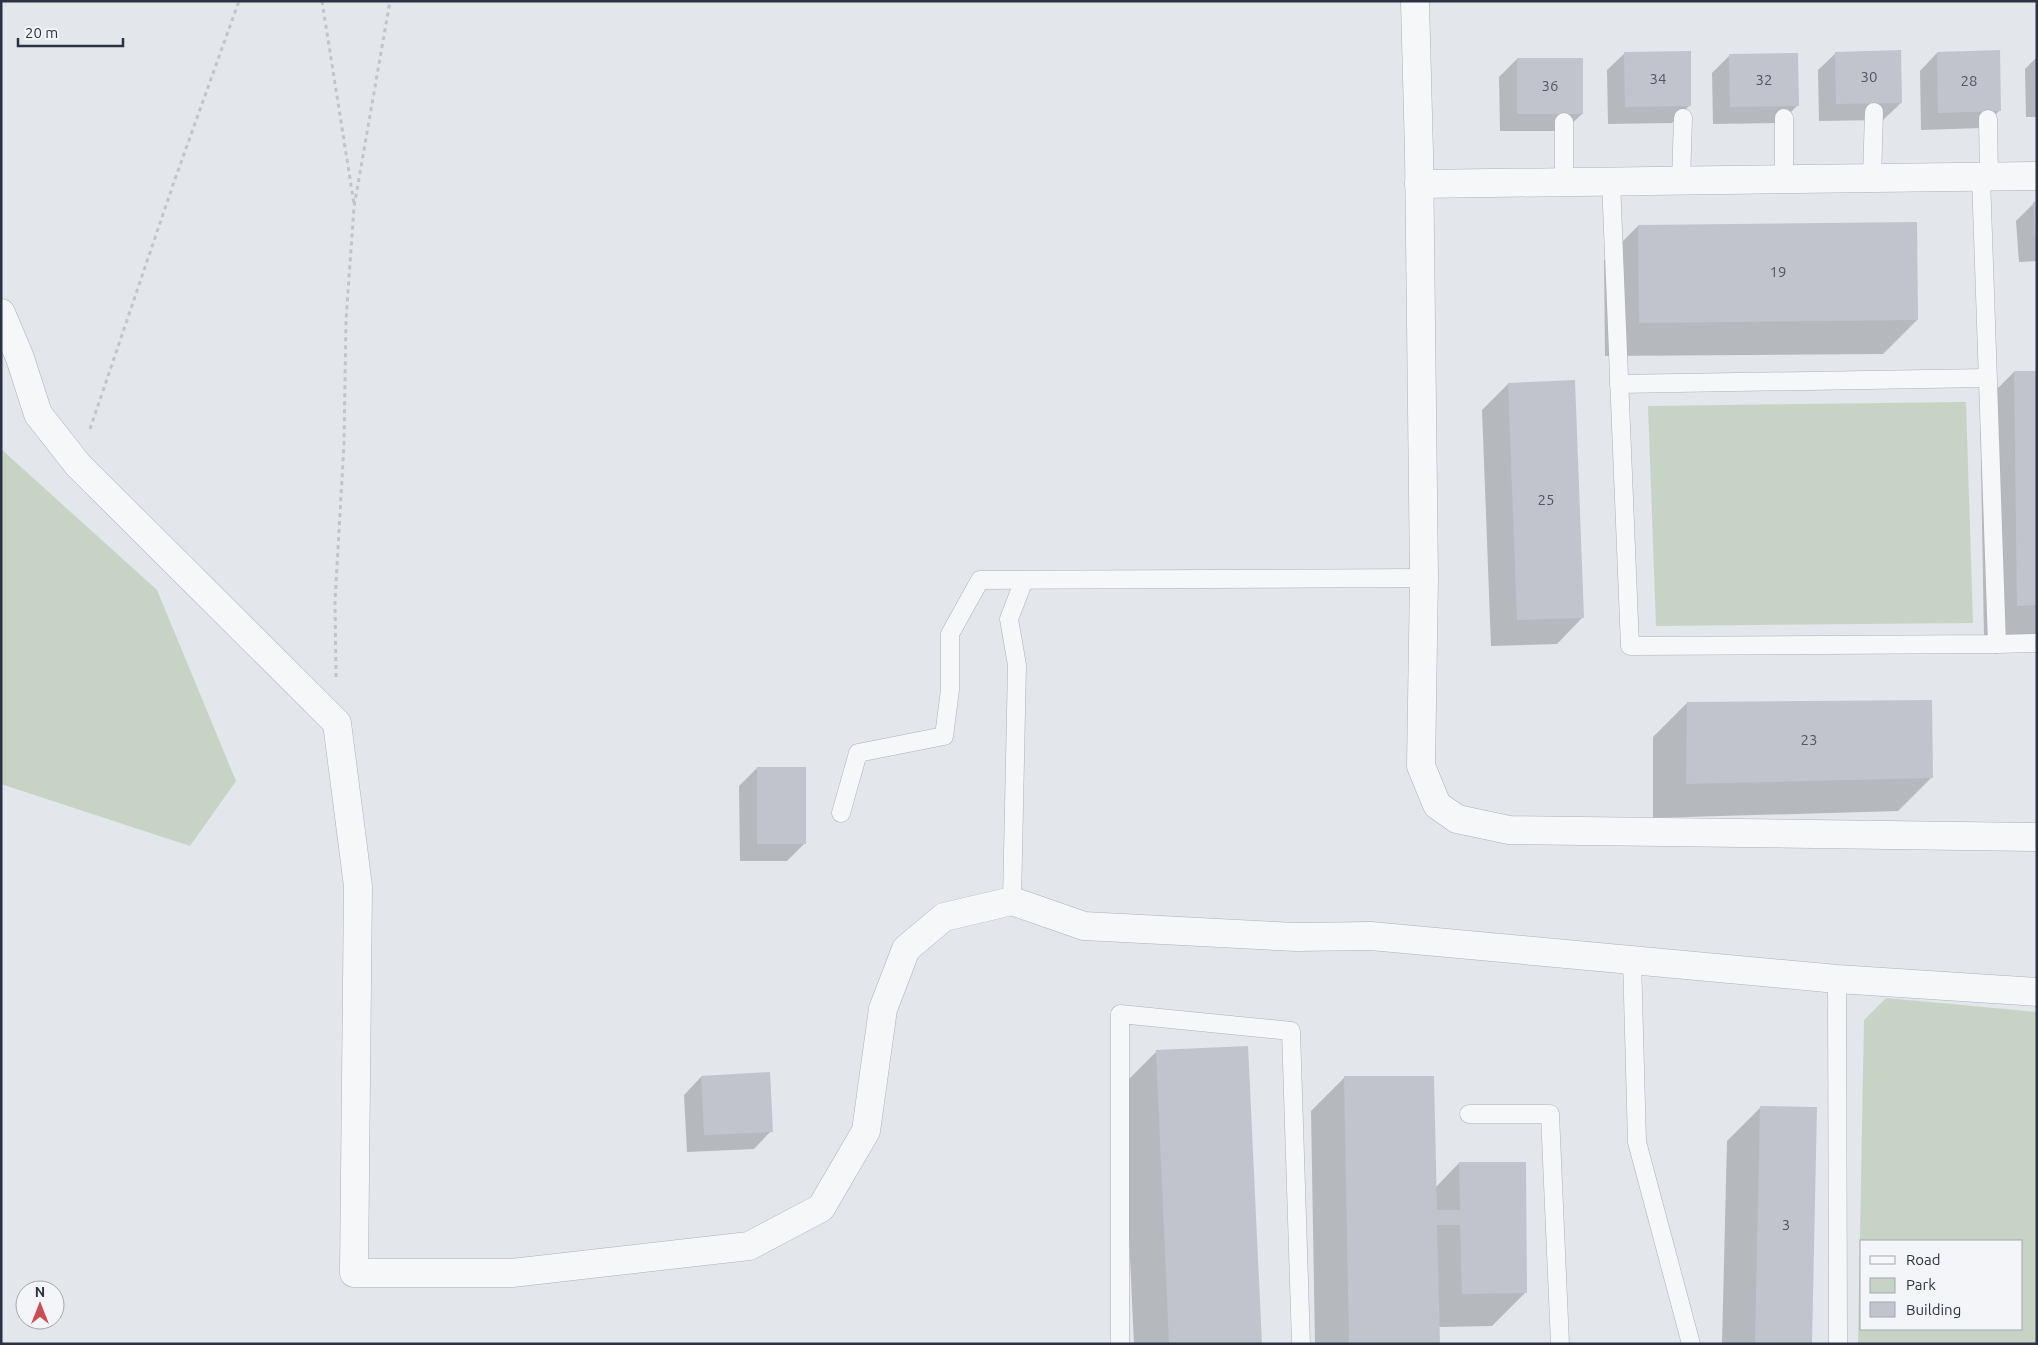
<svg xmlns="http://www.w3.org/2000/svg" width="2038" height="1345" font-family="Ubuntu,sans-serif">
	<rect width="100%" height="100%" fill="#e3e6eb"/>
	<!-- green -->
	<g fill="#c7d4c5" fill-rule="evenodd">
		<polygon points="1966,402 1973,623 1656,626 1648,406"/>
		<polygon points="1,449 157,590 236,781 190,846 1,784"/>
		<path d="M 1886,998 L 2037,1012 L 2037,1344 L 1858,1344 L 1864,1020 ZM 1862,1241 L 2022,1241 L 2022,1329 L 1862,1329 Z"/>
	</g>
	<!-- shadow -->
	<g fill="#0003">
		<polygon points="1625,53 1690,105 1672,123 1608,124 1607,70"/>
		<polygon points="1836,53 1901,103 1883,120 1819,121 1818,70"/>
		<polygon points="1937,53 2000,110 1982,128 1921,130 1920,71"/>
		<polygon points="1730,55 1798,105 1780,123 1713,124 1712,73"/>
		<polygon points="2037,57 2037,117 2026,117 2025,69"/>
		<polygon points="1517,59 1582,114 1564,131 1500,131 1499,77"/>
		<polygon points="2034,203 2037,203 2037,261 2019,262 2016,221"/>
		<polygon points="1638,226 1917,320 1883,354 1605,356 1604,260"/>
		<polygon points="2014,372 2037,372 2037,638 1984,639 1980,406"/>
		<polygon points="1508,384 1583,617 1557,644 1491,646 1482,410"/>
		<polygon points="1687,703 1932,777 1898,811 1653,818 1653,737"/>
		<polygon points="757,768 805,843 787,861 740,861 739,786"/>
		<polygon points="1156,1052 1261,1344 1134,1344 1122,1086"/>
		<polygon points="701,1077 771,1131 754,1149 687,1152 684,1095"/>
		<polygon points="1345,1077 1436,1187 1459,1163 1526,1292 1492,1326 1439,1327 1439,1344 1315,1344 1311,1111"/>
		<polygon points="1761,1107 1810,1344 1722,1344 1727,1141"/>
	</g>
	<!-- building -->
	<g fill="#c1c4cd">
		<polygon points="1901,50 1902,103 1836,104 1835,52"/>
		<polygon points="2000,50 2001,111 1938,113 1937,52"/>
		<polygon points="1691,51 1691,106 1625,107 1624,52"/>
		<polygon points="1798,53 1799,106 1730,107 1729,54"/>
		<rect x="1517" y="58" width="66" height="56"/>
		<polygon points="2033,202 2037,202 2037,237 2035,237"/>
		<polygon points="1917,222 1918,320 1639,323 1638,225"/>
		<polygon points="2014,371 2037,371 2037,605 2017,606"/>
		<polygon points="1575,380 1584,618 1517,620 1508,383"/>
		<polygon points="1932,700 1933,778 1686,784 1687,702"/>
		<rect x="757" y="767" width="49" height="77"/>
		<polygon points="1248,1046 1262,1344 1169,1344 1156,1050"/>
		<polygon points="770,1072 773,1132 704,1135 701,1076"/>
		<polygon points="1344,1076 1434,1076 1437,1210 1460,1210 1459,1162 1526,1162 1527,1293 1462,1294 1460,1225 1437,1225 1440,1344 1349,1344"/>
		<polygon points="1760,1106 1817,1107 1812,1344 1755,1344"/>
	</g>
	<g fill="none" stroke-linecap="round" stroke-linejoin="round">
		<defs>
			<g id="lane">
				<polyline points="1784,118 1784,179"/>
				<polyline points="1988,119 1989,177"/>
				<polyline points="1872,178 1874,112"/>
				<polyline points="1611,181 1630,646 1997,644 1981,177"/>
				<polyline points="1681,181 1683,118"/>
				<polyline points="1564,182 1564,122"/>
				<polyline points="1619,384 1986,378"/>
				<polyline points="1997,644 2037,643"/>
				<polyline points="841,813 858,753 944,736 950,690 950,634 980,580 1424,578"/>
				<polyline points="1012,901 1017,665 1009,619 1024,580"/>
				<polyline points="1632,959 1637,1142 1691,1344"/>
				<polyline points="1837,979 1838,1344"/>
				<polyline points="1469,1114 1550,1114 1560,1344"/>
				<polyline points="1120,1344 1120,1014 1291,1031 1301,1344"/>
			</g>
			<g id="street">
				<polyline points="1415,1 1419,153 1424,578 1421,766 1437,805 1457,819 1509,830 2037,837"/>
				<polyline points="1419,184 2037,176"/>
				<polyline points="1,313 20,358 38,414 78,465 337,723 358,886 354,1273 512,1273 749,1246 821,1208 866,1131 883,1009 906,949 944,917 1012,901 1084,926 1296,937 1371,936 1837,979 2037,992"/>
			</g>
		</defs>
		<!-- lane casing -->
		<use href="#lane" stroke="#acb0b9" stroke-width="19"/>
		<!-- street casing -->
		<use href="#street" stroke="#acb0b9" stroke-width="29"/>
		<!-- path -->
		<g stroke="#c1c4ca" stroke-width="3" stroke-dasharray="4 4" stroke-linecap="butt">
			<polyline points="322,1 354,204"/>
			<polyline points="90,429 175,179 239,1"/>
			<polyline points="336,677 335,601 344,444 346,320 354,207 390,1"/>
		</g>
		<!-- lane -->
		<use href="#lane" stroke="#f6f7f9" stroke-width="18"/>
		<!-- street -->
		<use href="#street" stroke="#f6f7f9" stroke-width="28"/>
	</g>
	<g text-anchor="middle" stroke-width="4" stroke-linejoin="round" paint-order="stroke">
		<!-- number labels -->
		<g font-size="15" fill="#505666">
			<text x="1869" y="82">30</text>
			<text x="1658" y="84">34</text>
			<text x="1764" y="85">32</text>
			<text x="1969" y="86">28</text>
			<text x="1550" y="91">36</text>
			<text x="1778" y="277">19</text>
			<text x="1546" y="505">25</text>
			<text x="1809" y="745">23</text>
			<text x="1786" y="1230">3</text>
		</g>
	</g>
	<!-- border -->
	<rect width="2038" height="1345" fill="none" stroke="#2b3243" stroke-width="5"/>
	<!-- legend -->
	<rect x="1860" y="1240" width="162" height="90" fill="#f3f5f8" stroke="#a3a7b0"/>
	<rect x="1870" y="1256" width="25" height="8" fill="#f6f7f9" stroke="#a3a7b0"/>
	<text x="1906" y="1265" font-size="15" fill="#2b3243">Road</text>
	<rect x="1870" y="1278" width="25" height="15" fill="#c7d4c5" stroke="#a3a7b0"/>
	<text x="1906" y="1290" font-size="15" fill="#2b3243">Park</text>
	<rect x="1870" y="1302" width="25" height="15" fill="#c1c4cd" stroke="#a3a7b0"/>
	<text x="1906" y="1315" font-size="15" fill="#2b3243">Building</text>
	<!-- north arrow -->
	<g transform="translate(40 1305)"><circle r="24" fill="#f3f5f8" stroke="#a3a7b0"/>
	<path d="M0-4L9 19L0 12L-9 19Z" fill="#ca4e56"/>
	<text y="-8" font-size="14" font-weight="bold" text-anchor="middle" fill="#2b3243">N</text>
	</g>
	<!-- scale -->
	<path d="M18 38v8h105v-8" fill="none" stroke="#2b3243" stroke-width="2.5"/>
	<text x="25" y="38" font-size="15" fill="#2b3243" stroke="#f3f5f8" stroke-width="4" paint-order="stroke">20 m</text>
</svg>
